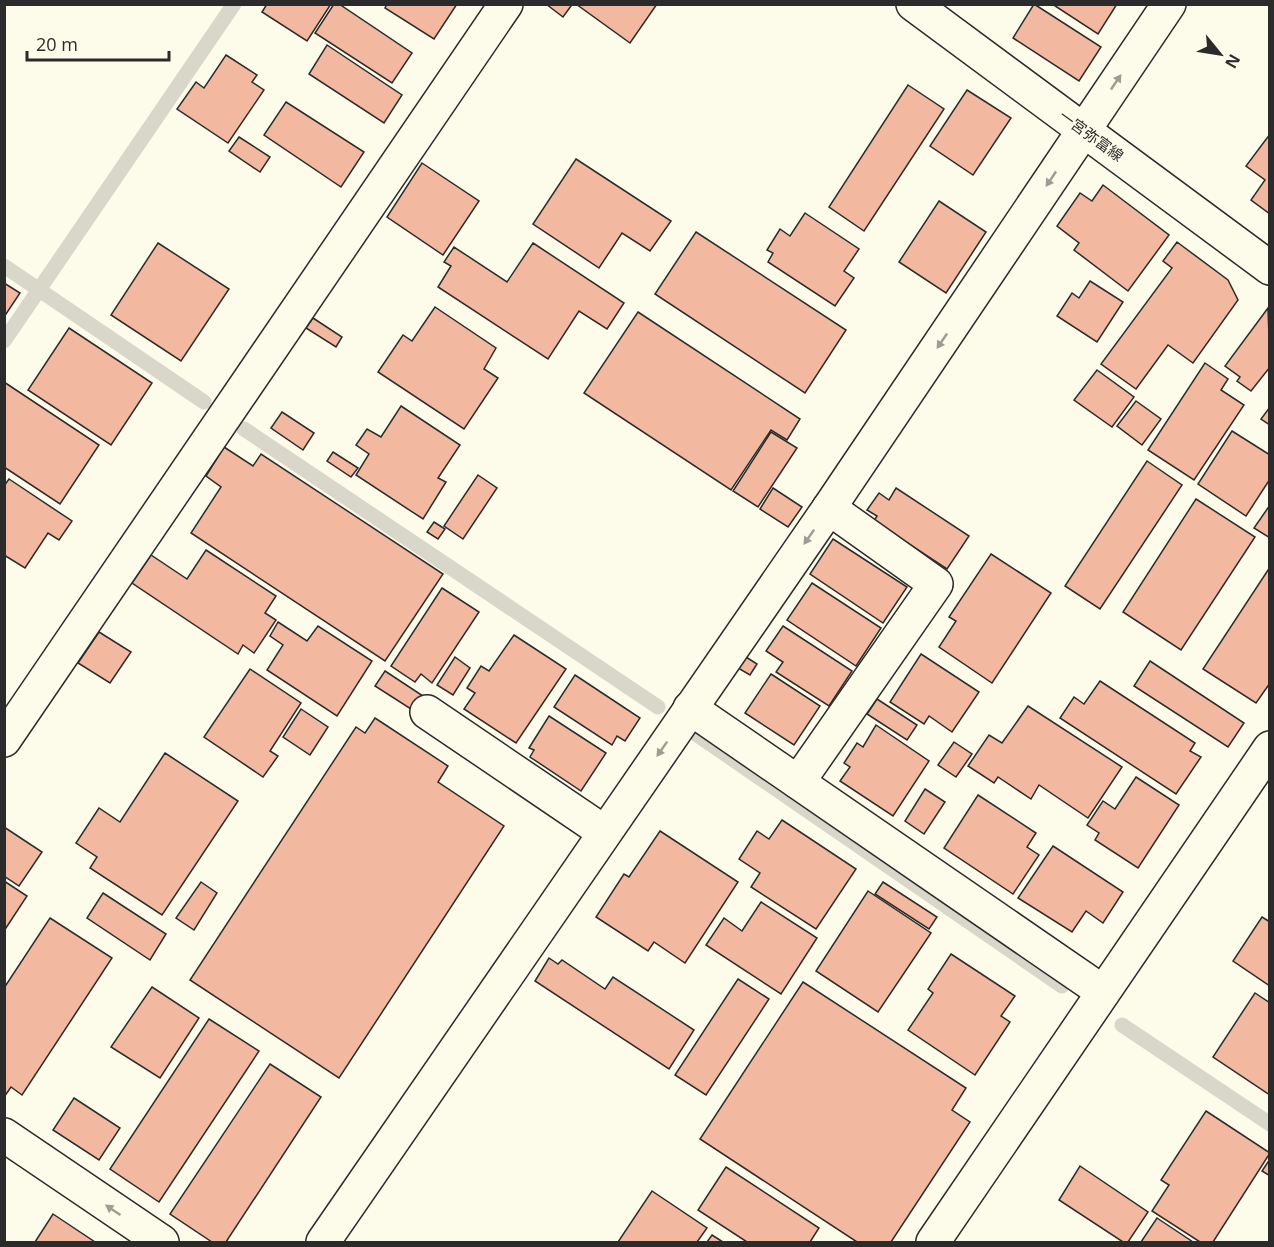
<svg xmlns="http://www.w3.org/2000/svg" width="1274" height="1247" font-family="'Open Sans','Noto Sans JP',sans-serif">
	<rect width="100%" height="100%" fill="#fdfbea"/>
	<g fill="none" stroke-linecap="round" stroke-linejoin="round">
		<!-- stream -->
		<g stroke="#d8d7c9" stroke-width="15">
			<polyline points="4,266 204,402"/>
			<polyline points="4,341 234,4"/>
			<polyline points="244,429 658,707"/>
			<polyline points="696,734 1062,986"/>
			<polyline points="1122,1025 1270,1124"/>
		</g>
	</g>
	<!-- building -->
	<g fill="#f2b8a0" stroke="#2b2b2b" stroke-width="1.5">
		<polygon points="267,4 331,4 307,41 262,12"/>
		<polygon points="334,4 339,4 412,53 392,83 315,33"/>
		<polygon points="387,4 457,4 434,39 385,8"/>
		<polygon points="546,4 569,4 571,6 563,17"/>
		<polygon points="576,4 657,4 630,43"/>
		<polygon points="1034,4 1101,47 1079,81 1013,38"/>
		<polygon points="1052,4 1117,4 1098,34"/>
		<polygon points="327,45 402,95 384,123 309,74"/>
		<polygon points="226,55 257,75 252,82 264,90 228,143 177,109 196,82 204,88"/>
		<polygon points="908,85 944,109 864,231 829,207"/>
		<polygon points="967,90 1011,118 973,175 930,146"/>
		<polygon points="286,102 364,152 341,187 264,135"/>
		<polygon points="1270,134 1270,214 1251,200 1265,180 1246,166"/>
		<polygon points="239,137 270,157 260,172 229,151"/>
		<polygon points="576,159 671,221 650,251 622,233 599,268 533,224"/>
		<polygon points="422,163 479,201 443,255 387,217"/>
		<polygon points="1103,185 1169,235 1128,291 1074,250 1079,243 1057,226 1080,193 1092,201"/>
		<polygon points="939,201 986,232 946,293 899,262"/>
		<polygon points="805,213 859,249 844,271 854,278 835,306 768,262 773,253 767,250 780,229 790,236"/>
		<polygon points="696,232 846,330 805,393 655,294"/>
		<polygon points="1177,242 1228,280 1238,300 1193,363 1168,345 1136,389 1101,364 1172,268 1163,261"/>
		<polygon points="158,243 229,289 181,361 111,315"/>
		<polygon points="533,243 624,303 607,329 579,311 548,359 438,287 451,266 444,262 454,247 507,282"/>
		<polygon points="1090,281 1123,302 1097,342 1057,316 1072,293 1079,298"/>
		<polygon points="4,283 20,293 4,317"/>
		<polygon points="435,307 496,348 484,369 498,378 464,429 378,372 403,335 412,341"/>
		<polygon points="1268,308 1270,367 1251,391 1237,381 1240,377 1225,366"/>
		<polygon points="638,312 800,419 787,440 771,430 731,490 584,393"/>
		<polygon points="313,318 342,337 336,347 306,328"/>
		<polygon points="69,328 152,383 111,445 28,390"/>
		<polygon points="1205,363 1228,379 1221,390 1244,405 1194,480 1148,450"/>
		<polygon points="1097,370 1134,397 1112,427 1074,400"/>
		<polygon points="4,382 99,445 60,504 4,467"/>
		<polygon points="1136,401 1161,419 1142,445 1117,426"/>
		<polygon points="401,406 460,445 438,478 446,482 423,519 356,475 369,454 356,445 367,429 381,437"/>
		<polygon points="1270,407 1270,425 1261,419"/>
		<polygon points="282,412 314,433 303,450 271,428"/>
		<polygon points="1232,431 1270,455 1270,479 1246,516 1198,484"/>
		<polygon points="771,432 797,448 758,507 733,491"/>
		<polygon points="224,447 253,466 261,454 443,574 385,661 191,533 221,487 206,476"/>
		<polygon points="333,452 358,468 351,477 327,461"/>
		<polygon points="1147,461 1182,485 1100,609 1065,586"/>
		<polygon points="478,475 497,488 463,539 444,526"/>
		<polygon points="9,479 72,521 59,540 48,533 25,568 4,555 4,486"/>
		<polygon points="773,488 802,507 788,527 760,509"/>
		<polygon points="896,488 969,536 947,569 874,521 877,516 867,510 879,493 889,500"/>
		<polygon points="1196,499 1255,537 1181,650 1123,612"/>
		<polygon points="1270,505 1270,538 1254,528"/>
		<polygon points="434,522 445,529 438,539 427,532"/>
		<polygon points="833,539 907,587 883,623 810,574"/>
		<polygon points="206,550 276,596 265,613 276,620 254,653 243,645 238,654 132,583 151,555 187,579"/>
		<polygon points="991,554 1051,593 992,683 939,647 956,621 949,617"/>
		<polygon points="1270,567 1270,683 1256,703 1203,669"/>
		<polygon points="812,583 881,628 856,666 787,620"/>
		<polygon points="442,588 479,612 432,683 421,674 415,682 391,666"/>
		<polygon points="278,622 307,641 318,626 372,661 337,716 267,670 283,645 270,636"/>
		<polygon points="783,626 852,671 829,706 776,672 783,662 766,651"/>
		<polygon points="99,632 131,652 110,683 78,663"/>
		<polygon points="514,635 566,669 516,743 464,709 475,693 467,688 481,666 489,671"/>
		<polygon points="921,654 979,692 952,732 929,716 924,724 890,702"/>
		<polygon points="455,657 470,668 453,695 437,685"/>
		<polygon points="746,657 757,664 750,675 738,668"/>
		<polygon points="1150,661 1244,723 1228,747 1134,686"/>
		<polygon points="250,669 301,703 270,751 278,756 263,777 204,737"/>
		<polygon points="385,671 423,696 414,711 375,686"/>
		<polygon points="771,674 820,706 794,745 745,713"/>
		<polygon points="575,675 640,718 625,741 617,736 612,745 554,707"/>
		<polygon points="1100,681 1195,743 1190,751 1201,757 1176,794 1060,718 1074,697 1084,704"/>
		<polygon points="877,699 917,725 907,740 867,714"/>
		<polygon points="1028,706 1122,767 1088,818 1039,785 1031,799 998,777 994,783 968,766 989,735 1002,743"/>
		<polygon points="301,709 328,727 310,755 283,737"/>
		<polygon points="549,716 606,753 581,791 530,757 534,750 529,748"/>
		<polygon points="375,718 448,766 438,782 504,826 339,1078 190,980 356,727 365,733"/>
		<polygon points="876,725 929,761 893,816 840,781 850,767 844,763 857,743 863,747"/>
		<polygon points="954,742 972,754 956,777 938,765"/>
		<polygon points="165,753 238,801 162,915 90,868 97,857 76,843 99,808 120,822"/>
		<polygon points="1136,777 1179,805 1138,868 1095,840 1099,833 1087,825 1103,801 1115,809"/>
		<polygon points="925,789 945,802 924,834 905,821"/>
		<polygon points="978,795 1036,833 1027,847 1039,855 1013,894 944,848"/>
		<polygon points="782,820 856,869 816,929 751,887 760,873 739,859 757,831 769,839"/>
		<polygon points="4,827 42,852 19,886 4,876"/>
		<polygon points="660,831 738,882 685,963 654,942 648,951 596,917 624,874 629,877"/>
		<polygon points="1053,846 1123,892 1103,923 1086,911 1072,932 1018,898"/>
		<polygon points="4,881 27,896 4,931"/>
		<polygon points="201,882 217,893 194,930 176,918"/>
		<polygon points="883,882 937,917 929,929 875,894"/>
		<polygon points="868,891 931,933 878,1012 816,971"/>
		<polygon points="103,893 166,934 150,960 87,918"/>
		<polygon points="761,902 817,938 781,994 706,945 724,918 742,931"/>
		<polygon points="1262,917 1270,922 1270,986 1233,961"/>
		<polygon points="50,918 112,958 22,1095 11,1087 4,1097 4,988"/>
		<polygon points="951,954 1015,996 1001,1016 1010,1022 975,1075 908,1030 933,993 928,989"/>
		<polygon points="549,958 558,964 562,960 605,989 613,977 694,1030 669,1069 535,981"/>
		<polygon points="738,979 769,999 706,1095 675,1075"/>
		<polygon points="803,982 966,1088 952,1110 970,1122 891,1242 857,1242 700,1139"/>
		<polygon points="152,987 199,1018 160,1078 111,1047"/>
		<polygon points="1255,993 1270,1003 1270,1095 1213,1057"/>
		<polygon points="209,1019 259,1051 159,1202 110,1169"/>
		<polygon points="270,1064 321,1097 226,1242 212,1242 170,1214"/>
		<polygon points="74,1098 120,1128 99,1160 53,1130"/>
		<polygon points="1206,1111 1270,1153 1213,1242 1200,1242 1152,1211 1169,1185 1161,1180"/>
		<polygon points="1270,1159 1270,1176 1262,1171"/>
		<polygon points="1080,1166 1148,1212 1128,1242 1123,1242 1059,1200"/>
		<polygon points="726,1167 819,1228 810,1242 747,1242 698,1210"/>
		<polygon points="652,1191 707,1228 697,1242 618,1242"/>
		<polygon points="53,1214 95,1242 35,1242"/>
		<polygon points="1157,1218 1193,1242 1141,1242"/>
		<polygon points="712,1235 723,1242 707,1242"/>
	</g>
	<g fill="none" stroke-linecap="round" stroke-linejoin="round">
		<defs>
			<g id="minor">
				<polyline points="690,708 1103,992"/>
				<polyline points="427,712 604,832"/>
				<polyline points="4,740 506,4"/>
				<polyline points="798,782 936,584 829,508"/>
				<polyline points="4,1135 162,1242"/>
				<polyline points="323,1242 829,508 1169,4"/>
			</g>
			<polyline id="tertiary" points="933,1242 1270,748"/>
			<polyline id="secondary" points="913,4 1270,268"/>
		</defs>
		<!-- minor casing -->
		<use href="#minor" stroke="#2b2b2b" stroke-width="36"/>
		<!-- tertiary casing -->
		<use href="#tertiary" stroke="#2b2b2b" stroke-width="36"/>
		<!-- secondary casing -->
		<use href="#secondary" stroke="#2b2b2b" stroke-width="36"/>
		<!-- minor -->
		<use href="#minor" stroke="#fdfbea" stroke-width="33"/>
		<!-- tertiary -->
		<use href="#tertiary" stroke="#fdfbea" stroke-width="33"/>
		<!-- secondary -->
		<use href="#secondary" stroke="#fdfbea" stroke-width="33"/>
	</g>
	<!-- one-way arrows -->
	<defs><path id="oneway-solid" d="M-6-.8H1V-3.2L6.5 0L1 3.2V.8H-6Z" transform="scale(1.5)"/></defs>
	<g fill="#9e9d94">
		<use href="#oneway-solid" transform="translate(1116 82) rotate(-56)"/>
		<use href="#oneway-solid" transform="translate(1051 179) rotate(124)"/>
		<use href="#oneway-solid" transform="translate(942 341) rotate(124)"/>
		<use href="#oneway-solid" transform="translate(809 537) rotate(125)"/>
		<use href="#oneway-solid" transform="translate(662 749) rotate(125)"/>
		<use href="#oneway-solid" transform="translate(113 1210) rotate(-146)"/>
	</g>
	<g text-anchor="middle" stroke-width="4.5" stroke-linejoin="round" paint-order="stroke">
		<!-- street labels -->
		<g font-size="15" fill="#2b2b2b" stroke="#fdfbea">
			<text transform="translate(1091 136) rotate(36)" y="5">一宮弥富線</text>
		</g>
	</g>
	<!-- border -->
	<rect width="1274" height="1247" fill="none" stroke="#2b2b2b" stroke-width="12"/>
	<!-- north arrow -->
	<g transform="translate(1220 54) rotate(120)" stroke="#fdfbea" stroke-width="4.5" paint-order="stroke">
	<path d="M0-4.5L10 22L0 15L-10 22Z" fill="#2b2b2b"/>
	<text y="-9" font-size="16" font-weight="bold" text-anchor="middle" fill="#2b2b2b">N</text>
	</g>
	<!-- scale -->
	<path d="M27 51v9h142v-9" fill="none" stroke="#2b2b2b" stroke-width="3"/>
	<text x="36" y="51" font-size="18" fill="#2b2b2b" stroke="#fdfbea" stroke-width="4.5" paint-order="stroke">20 m</text>
</svg>
